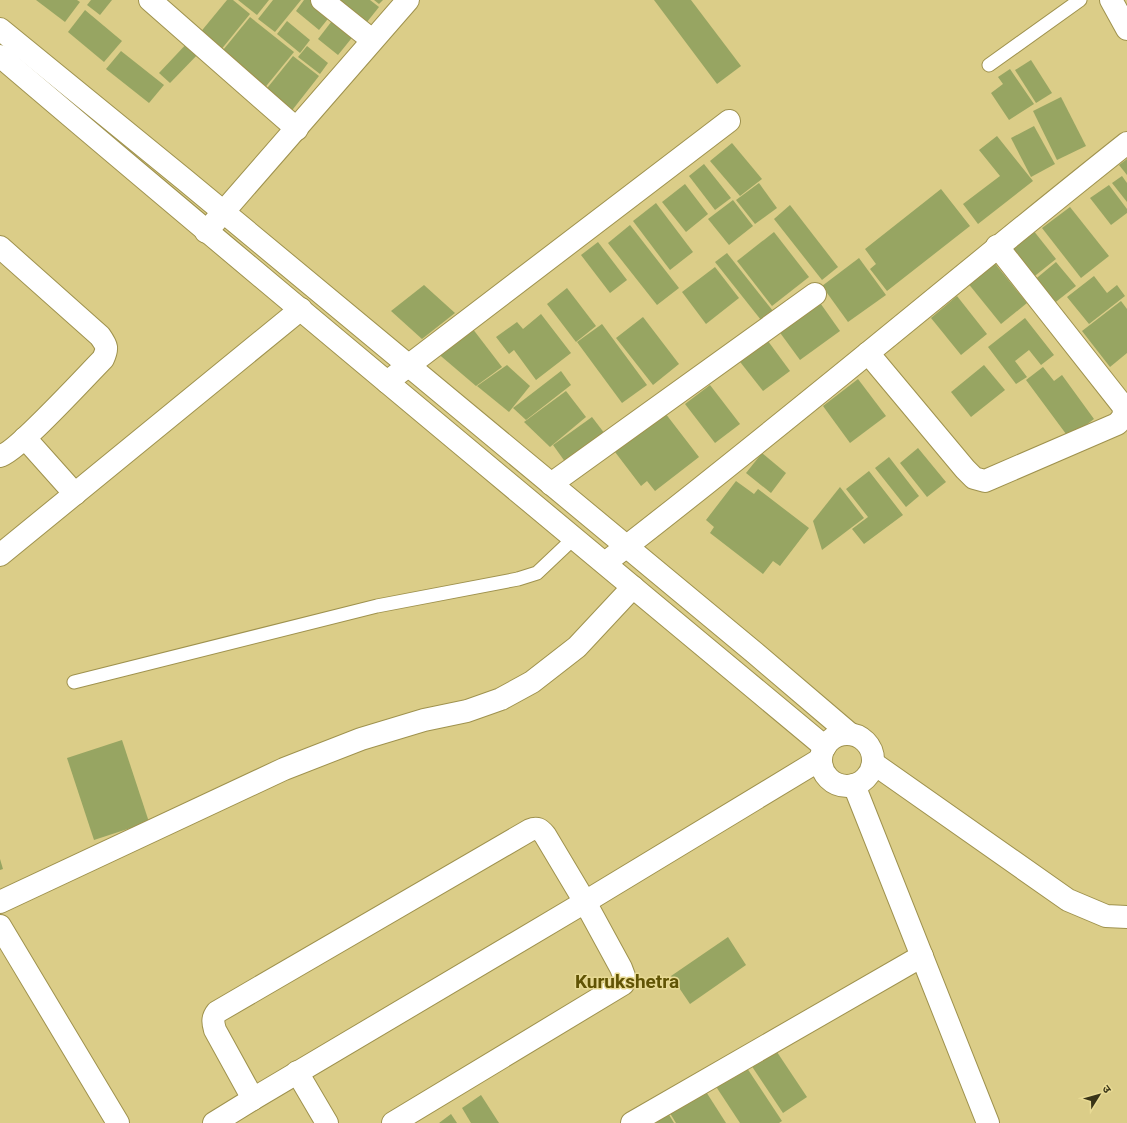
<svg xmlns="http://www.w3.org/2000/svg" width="1127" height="1123" font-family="Roboto,'Noto Sans Devanagari',sans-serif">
	<rect width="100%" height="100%" fill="#dbcd88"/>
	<!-- building -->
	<g fill="#97a562">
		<polygon points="36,0 77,0 80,2 65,22"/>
		<polygon points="91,0 112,0 100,15 87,5"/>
		<polygon points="227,0 233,0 250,14 220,51 199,34"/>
		<polygon points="238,0 269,0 257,15"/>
		<polygon points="273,0 301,0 275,32 258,19"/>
		<polygon points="304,0 312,0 331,15 319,30 296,11"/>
		<polygon points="336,0 370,0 379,7 363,27"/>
		<polygon points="374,0 383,0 379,4"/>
		<polygon points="654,0 691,0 741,66 717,84"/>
		<polygon points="85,10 122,41 104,62 68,32"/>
		<polygon points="250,17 294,52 263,90 219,55"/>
		<polygon points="335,17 355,34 338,55 318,39"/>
		<polygon points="287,21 310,40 300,53 277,34"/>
		<polygon points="191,39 202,50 170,83 159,73"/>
		<polygon points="307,46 328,63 320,74 298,57"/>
		<polygon points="121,51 164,85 149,103 106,69"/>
		<polygon points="293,56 319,76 290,113 264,92"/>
		<polygon points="1031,60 1052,93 1036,103 1015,70"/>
		<polygon points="1010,69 1034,104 1009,120 991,93 1003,84 998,77"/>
		<polygon points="1061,97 1086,146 1057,160 1033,111"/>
		<polygon points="1034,126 1055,164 1031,177 1011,138"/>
		<polygon points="997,136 1033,181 978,224 963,204 1000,176 979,150"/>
		<polygon points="732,143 762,179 740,196 710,161"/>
		<polygon points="1127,159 1127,175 1119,165"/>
		<polygon points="704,164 731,198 715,210 689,176"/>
		<polygon points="1122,176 1127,183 1127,202 1112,183"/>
		<polygon points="759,183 777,208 755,224 736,200"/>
		<polygon points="685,184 708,214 686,232 662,202"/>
		<polygon points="1109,185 1127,209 1127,213 1111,225 1090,198"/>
		<polygon points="941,189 970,226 887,291 870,269 876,264 865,249"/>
		<polygon points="733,200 753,226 729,245 708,219"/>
		<polygon points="656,203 693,252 670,270 633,221"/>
		<polygon points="790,205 838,267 822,280 774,219"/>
		<polygon points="1070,207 1109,256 1081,278 1042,228"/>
		<polygon points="630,225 679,288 657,305 608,243"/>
		<polygon points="1033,230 1056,259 1031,279 1008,250"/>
		<polygon points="774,232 809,277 772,306 737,261"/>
		<polygon points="598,242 627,280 610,293 581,255"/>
		<polygon points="727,253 773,311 761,320 715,262"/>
		<polygon points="859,258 886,295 848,322 822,286"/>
		<polygon points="993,261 1027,303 1001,324 967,282"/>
		<polygon points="1056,262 1076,286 1052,305 1032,282"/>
		<polygon points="715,267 739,298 706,324 682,292"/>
		<polygon points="1094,276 1107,293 1117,285 1125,296 1089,324 1067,297"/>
		<polygon points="424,285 455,313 422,339 391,311"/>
		<polygon points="567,288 596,326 576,342 547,304"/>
		<polygon points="811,290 840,331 800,360 770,319"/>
		<polygon points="957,296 987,334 961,355 931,318"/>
		<polygon points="1121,301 1127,309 1127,353 1110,367 1082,331"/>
		<polygon points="541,314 571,353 536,380 514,350 509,354 496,337 517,322 523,329"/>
		<polygon points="643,317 679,364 653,385 616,338"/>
		<polygon points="1025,318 1054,355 1041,365 1029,350 1015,361 1027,377 1016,384 988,347"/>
		<polygon points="469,324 502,367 476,386 435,351"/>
		<polygon points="602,324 647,385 622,403 577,342"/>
		<polygon points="765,337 790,371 763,391 737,358"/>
		<polygon points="507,365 530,386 509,412 477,386"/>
		<polygon points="984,365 1005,390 971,417 951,392"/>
		<polygon points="1043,367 1054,381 1062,375 1094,419 1069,438 1026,380"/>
		<polygon points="561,371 571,385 526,420 513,408"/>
		<polygon points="858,379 886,416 850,443 823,406"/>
		<polygon points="710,385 740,424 715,443 685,404"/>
		<polygon points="566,391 586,417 550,447 524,422"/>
		<polygon points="662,409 699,457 655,491 647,481 641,486 612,448"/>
		<polygon points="592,417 605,434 566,463 553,445"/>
		<polygon points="918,448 946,482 927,497 900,463"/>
		<polygon points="762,453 786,473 771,493 746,473"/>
		<polygon points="889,457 919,496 906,507 875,468"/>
		<polygon points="869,471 903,515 864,544 852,529 868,517 846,489"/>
		<polygon points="736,481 754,494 758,489 809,528 780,566 773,561 763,574 710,533 714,527 706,520"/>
		<polygon points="840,487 864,518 822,550 813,521"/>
		<polygon points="122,740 149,822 94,840 67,758"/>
		<polygon points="0,859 3,869 0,870"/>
		<polygon points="728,937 746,965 690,1004 671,976"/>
		<polygon points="775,1049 807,1097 783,1113 751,1065"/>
		<polygon points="743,1062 782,1121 779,1123 740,1123 713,1082"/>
		<polygon points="703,1087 726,1123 676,1123 668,1110"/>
		<polygon points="481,1095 499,1123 471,1123 462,1108"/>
		<polygon points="665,1108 674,1123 642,1123"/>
		<polygon points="451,1114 457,1123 439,1123"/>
	</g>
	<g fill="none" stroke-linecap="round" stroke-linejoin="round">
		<defs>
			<g id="lane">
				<polyline points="989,65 1080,0"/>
				<polyline points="74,682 377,606 518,579 537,573 574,538"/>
			</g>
			<g id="street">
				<polyline points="150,0 297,129"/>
				<polyline points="322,0 372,40"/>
				<polyline points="1111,0 1127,29"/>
				<polyline points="206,232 408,0"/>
				<path d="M 0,247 L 100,336 C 107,346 108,348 103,359 C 87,375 16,453 0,456"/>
				<path d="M 868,353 L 965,469 L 974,478 L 985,481 L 1117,424 C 1123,418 1125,415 1123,406 L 997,246"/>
				<polyline points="387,382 729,121"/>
				<polyline points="25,438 75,494"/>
				<polyline points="551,484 815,294"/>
				<polyline points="0,555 301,309"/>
				<path d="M 605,563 C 782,427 952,282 1127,143"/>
				<polyline points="854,785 988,1123"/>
				<polyline points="0,902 284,769 361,739 424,720 467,711 501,699 532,682 577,647 633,587"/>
				<polyline points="0,926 118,1123"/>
				<polyline points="297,1072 327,1123"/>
				<path d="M 253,1099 L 215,1030 C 213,1023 212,1018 217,1012 L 530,830 C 537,827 540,829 545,835 L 585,902 L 621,968 L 624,976 L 623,984 L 393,1123"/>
				<polyline points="214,1123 253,1099 585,902 821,759"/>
				<polyline points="632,1123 922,956"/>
			</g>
			<g id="secondary">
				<polyline points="0,29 185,180 755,653 850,734"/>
				<path d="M 0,56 C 273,289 549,517 825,747"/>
				<circle cx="847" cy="760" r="26"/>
				<polyline points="873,763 1068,900 1106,916 1127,917"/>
			</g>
		</defs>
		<!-- lane casing -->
		<use href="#lane" stroke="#9f924e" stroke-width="15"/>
		<!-- street casing -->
		<use href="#street" stroke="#9f924e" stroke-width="24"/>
		<!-- secondary casing -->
		<use href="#secondary" stroke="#9f924e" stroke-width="24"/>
		<!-- lane -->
		<use href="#lane" stroke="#fff" stroke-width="13"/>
		<!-- street -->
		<use href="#street" stroke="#fff" stroke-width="22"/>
		<!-- secondary -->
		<use href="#secondary" stroke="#fff" stroke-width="22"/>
	</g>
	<g text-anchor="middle" stroke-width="3" stroke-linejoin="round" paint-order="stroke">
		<!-- town labels -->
		<g font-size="19" font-weight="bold" fill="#615405" stroke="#e8da94">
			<text x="627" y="988">Kurukshetra</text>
		</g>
	</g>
	<!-- north arrow -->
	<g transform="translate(1099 1095) rotate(53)" stroke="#e8da94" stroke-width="3" paint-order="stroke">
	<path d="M0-3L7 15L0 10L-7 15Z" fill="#393417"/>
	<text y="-6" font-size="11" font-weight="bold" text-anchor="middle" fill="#393417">उ</text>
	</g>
</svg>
